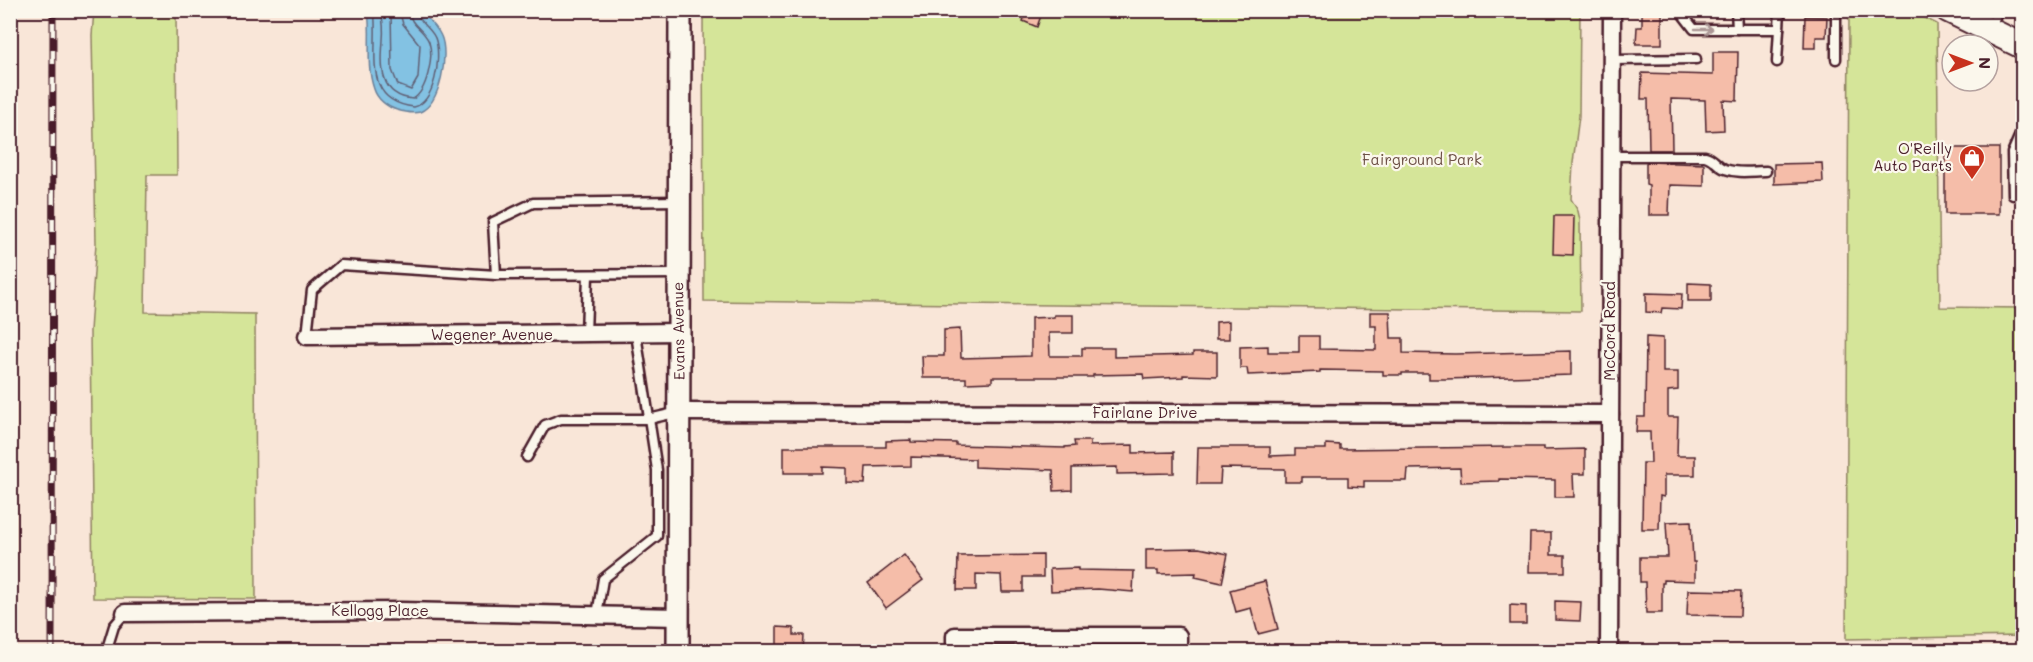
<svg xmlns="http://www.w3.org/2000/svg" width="2033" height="662" font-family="Mali,sans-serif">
	<rect width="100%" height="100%" fill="#f9e6d8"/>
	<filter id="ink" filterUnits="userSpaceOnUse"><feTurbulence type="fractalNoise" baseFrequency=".0167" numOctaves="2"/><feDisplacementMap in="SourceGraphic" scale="12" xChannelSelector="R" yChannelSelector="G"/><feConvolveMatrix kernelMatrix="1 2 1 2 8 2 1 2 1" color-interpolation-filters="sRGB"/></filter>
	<g filter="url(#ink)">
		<!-- green -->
		<g fill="#d5e599" stroke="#908262" stroke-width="1.5">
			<polygon points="94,11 176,11 177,175 147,175 145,312 255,314 256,599 93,598 90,331 96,243 92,35"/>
			<polygon points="703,11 1580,11 1579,116 1573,163 1571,199 1578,211 1580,220 1581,311 704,301"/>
			<polygon points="1849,11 1911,11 1937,24 1940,307 2022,308 2022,636 1846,639"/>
		</g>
		<!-- water -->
		<path fill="#83c2e3" stroke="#6c8199" stroke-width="1.5" d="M 368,11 L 420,11 C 427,18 437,26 441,36 C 449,54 441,103 420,112 C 413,114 404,112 397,110 C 387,107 377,99 374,89 C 365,63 372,37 368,11 Z"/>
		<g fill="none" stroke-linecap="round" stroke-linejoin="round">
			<!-- shore -->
			<g stroke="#616075" stroke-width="1.5">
				<path d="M 374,10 C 380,48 359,101 414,107 C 435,102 441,59 436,41 C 434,29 418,23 416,10"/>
				<path d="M 381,10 C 383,20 384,30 383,40 C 381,67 379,96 413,99 C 427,91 434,57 429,42 C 424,29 409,25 409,10"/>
				<polyline points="391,10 392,70 398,85 411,90 418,78 420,45 403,24 399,10"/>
			</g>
		</g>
		<!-- building -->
		<g fill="#f5bda9" stroke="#4a1f2b" stroke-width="1.5">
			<polygon points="1027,10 1043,10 1037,27 1023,21"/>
			<polygon points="1642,10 1662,10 1662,44 1636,44 1637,27 1642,27"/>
			<polygon points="1805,16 1827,17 1826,37 1816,37 1816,48 1804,48"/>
			<polygon points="1713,52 1738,52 1737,101 1723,100 1724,130 1706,131 1705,100 1671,99 1672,150 1649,150 1648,99 1641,99 1642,73 1713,75"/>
			<rect x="1945" y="148" width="54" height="66"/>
			<polygon points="1649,162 1704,164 1704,186 1670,185 1669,215 1649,215 1649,185 1646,184 1646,163"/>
			<polygon points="1822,163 1823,182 1774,184 1774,164"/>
			<polygon points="1554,216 1574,216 1573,255 1553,254"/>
			<polygon points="1688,283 1711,284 1711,301 1688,301"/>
			<polygon points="1646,293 1682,294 1681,309 1662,308 1661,313 1646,312"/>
			<polygon points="1370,312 1390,312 1391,338 1403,338 1403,353 1455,354 1571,351 1571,375 1446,379 1429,379 1429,373 1402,373 1402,375 1383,375 1383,371 1320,370 1320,372 1248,375 1247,368 1240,368 1240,347 1268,346 1268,352 1299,352 1299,336 1319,336 1319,349 1376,350 1376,326 1370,326"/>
			<polygon points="1054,315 1073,315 1073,333 1049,333 1050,356 1082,356 1082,348 1114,348 1114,357 1193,355 1193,352 1217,352 1217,376 1183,375 1183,377 1144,379 1143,374 1093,375 1093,377 992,377 992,382 966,383 966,378 923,378 922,356 944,356 944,330 960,329 961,358 1031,356 1031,318 1054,317"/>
			<polygon points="1229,321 1229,339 1216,339 1216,322"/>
			<polygon points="1646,337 1663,338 1663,372 1678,372 1678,390 1668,391 1668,417 1678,417 1677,456 1695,456 1695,475 1664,475 1664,497 1660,496 1659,529 1642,529 1643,463 1651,463 1650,432 1636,432 1637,417 1645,417"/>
			<polygon points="911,440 911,442 956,443 956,445 1065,448 1065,447 1075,446 1074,441 1090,441 1090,446 1133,445 1133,453 1174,452 1174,473 1117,474 1117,467 1072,468 1072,490 1054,491 1053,470 975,467 975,459 911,457 911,466 866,467 865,484 847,483 847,468 822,467 822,473 784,473 784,447 886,447 886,441"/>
			<polygon points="1326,444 1340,445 1340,449 1510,447 1543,447 1543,450 1585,449 1585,474 1573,474 1574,497 1555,497 1555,480 1499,479 1499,481 1461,482 1460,468 1408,469 1407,481 1364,481 1364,487 1348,486 1348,477 1302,477 1302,482 1285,482 1285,469 1221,468 1220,484 1197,484 1198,447 1270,447 1270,456 1295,455 1295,449 1326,449"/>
			<polygon points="1691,521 1693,562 1695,562 1695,581 1664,580 1664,583 1662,583 1662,613 1646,613 1645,582 1640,582 1640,557 1668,557 1666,522"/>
			<polygon points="1530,533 1551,533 1551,555 1565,555 1565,572 1529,572"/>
			<polygon points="1199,548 1228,554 1222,583 1195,577 1196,573 1158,574 1158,570 1146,570 1146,549"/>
			<polygon points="904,555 923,580 886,608 868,583"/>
			<polygon points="1043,555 1043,577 1023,577 1023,592 1002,592 1001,575 976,574 976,590 957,590 958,556"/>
			<polygon points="1078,568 1078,570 1134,571 1133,592 1098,589 1051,591 1050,569"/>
			<polygon points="1265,581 1278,629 1258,634 1251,608 1236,612 1230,590"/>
			<polygon points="1688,590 1741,591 1740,616 1687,615"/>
			<polygon points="1555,601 1581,602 1580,621 1555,620"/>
			<polygon points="1510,605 1526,606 1526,624 1510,624"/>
			<polygon points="777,627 794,628 794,635 804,635 803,651 777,651"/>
		</g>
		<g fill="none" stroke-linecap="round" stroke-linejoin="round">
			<defs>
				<g id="service">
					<polyline points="1684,10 1684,16 1694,29 1779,29 1780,10"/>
					<polyline points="1736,10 1737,29"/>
					<polyline points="1836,10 1836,59"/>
					<polyline points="1991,27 1998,10"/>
					<polyline points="1612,60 1696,59"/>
					<polyline points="1777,62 1779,29"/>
					<path d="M 1611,156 L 1705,156 C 1714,158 1717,166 1725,169 C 1738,174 1753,171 1766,171"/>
					<polyline points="2013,195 2012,153 2022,130"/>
					<polyline points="678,201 533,203 493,222 496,275 678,274"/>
					<polyline points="586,334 588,275"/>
					<polyline points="307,336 312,290 341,265 496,275"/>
					<polyline points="527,457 545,425 561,419 649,419 679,412"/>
					<polyline points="597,615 603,579 657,536 657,470 636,334"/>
					<polyline points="106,652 114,626 125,613"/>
				</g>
				<g id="minor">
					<polyline points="307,336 678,332"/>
					<polyline points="680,412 1610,414"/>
					<polyline points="125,613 401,611 678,617"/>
					<polyline points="955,652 955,636 1178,636 1178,652"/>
					<polyline points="1609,652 1612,10"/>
				</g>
				<polyline id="tertiary" points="678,652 680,10"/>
				<polyline id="secondary" points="1948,10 2022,46"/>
			</defs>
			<!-- service casing -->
			<use href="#service" stroke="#4a1f2b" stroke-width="13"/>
			<!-- minor casing -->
			<use href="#minor" stroke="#4a1f2b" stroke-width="21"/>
			<!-- tertiary casing -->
			<use href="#tertiary" stroke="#4a1f2b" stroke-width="26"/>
			<!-- secondary casing -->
			<use href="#secondary" stroke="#4a1f2b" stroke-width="28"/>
			<!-- service -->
			<use href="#service" stroke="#fbf7ec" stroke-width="8"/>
			<!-- minor -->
			<use href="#minor" stroke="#fbf7ec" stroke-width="16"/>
			<!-- tertiary -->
			<use href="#tertiary" stroke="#fbf7ec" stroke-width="21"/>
			<!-- secondary -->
			<use href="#secondary" stroke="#fbf7ec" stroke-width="24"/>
			<defs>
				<polyline id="rail" points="52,652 53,10"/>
			</defs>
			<!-- rail casing -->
			<use href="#rail" stroke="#4a1f2b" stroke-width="7"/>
			<!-- rail -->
			<use href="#rail" stroke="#fbf7ec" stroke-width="4.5" stroke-dasharray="14" stroke-linecap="butt"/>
		</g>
		<!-- one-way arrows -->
		<defs><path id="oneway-shaft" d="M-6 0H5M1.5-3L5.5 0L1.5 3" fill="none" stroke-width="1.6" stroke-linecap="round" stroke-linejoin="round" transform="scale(1.5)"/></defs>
		<use stroke="#ab9695" href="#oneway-shaft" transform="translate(1704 29)"/>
	</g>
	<!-- icons -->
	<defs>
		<symbol id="shop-pin" viewBox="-11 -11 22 30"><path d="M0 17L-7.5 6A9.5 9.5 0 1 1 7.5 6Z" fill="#c8321e" stroke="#fbf7ec"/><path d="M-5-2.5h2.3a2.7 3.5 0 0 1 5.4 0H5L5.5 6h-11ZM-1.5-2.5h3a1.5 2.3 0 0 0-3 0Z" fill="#fff"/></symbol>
	</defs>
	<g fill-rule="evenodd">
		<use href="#shop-pin" x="1957" y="143" width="30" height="40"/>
	</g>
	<g text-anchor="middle" stroke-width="4.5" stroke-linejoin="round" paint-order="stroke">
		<!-- poi labels -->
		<g font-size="15" fill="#4a1f2b" stroke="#fbf7ec" text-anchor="end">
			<text x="1952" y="154">O'Reilly<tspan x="1952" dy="17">Auto Parts</tspan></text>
		</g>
		<!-- park labels -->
		<g font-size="15" fill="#6d5046" stroke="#fbf7ec">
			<text x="1422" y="165">Fairground Park</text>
		</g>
		<!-- street labels -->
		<g font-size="15" fill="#4a1f2b" stroke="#fbf7ec">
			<text transform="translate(679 331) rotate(-91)" y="5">Evans Avenue</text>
			<text transform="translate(1610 331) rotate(-90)" y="5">McCord Road</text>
			<text x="492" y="340">Wegener Avenue</text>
			<text x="1145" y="418">Fairlane Drive</text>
			<text x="380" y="616">Kellogg Place</text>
		</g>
	</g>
	<!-- margin -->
	<rect width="2033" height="662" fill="none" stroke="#fbf7ec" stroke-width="36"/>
	<rect x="18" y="18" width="1997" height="626" fill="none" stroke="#4a1f2b" stroke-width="2" filter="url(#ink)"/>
	<!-- north arrow -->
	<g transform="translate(1970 63) rotate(90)"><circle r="28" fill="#fbf7ec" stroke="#b4a19f" stroke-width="1.5"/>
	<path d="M0-4.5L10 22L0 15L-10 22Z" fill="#c8321e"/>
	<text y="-9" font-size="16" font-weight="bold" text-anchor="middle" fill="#4a1f2b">N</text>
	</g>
</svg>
